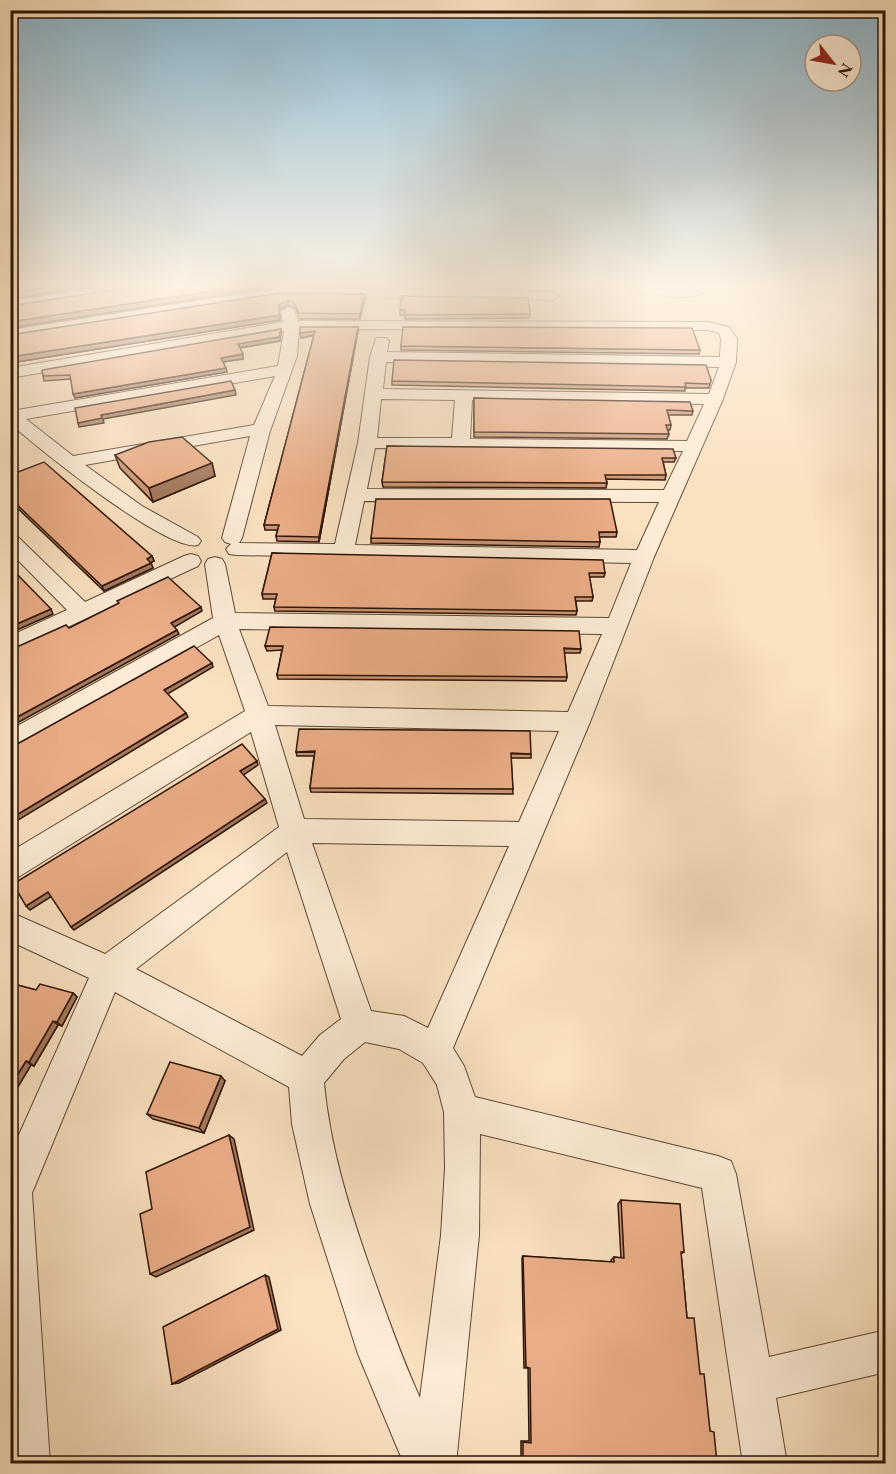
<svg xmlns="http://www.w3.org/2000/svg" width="896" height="1474" font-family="'EB Garamond',serif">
	<rect width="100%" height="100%" fill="#fae1c0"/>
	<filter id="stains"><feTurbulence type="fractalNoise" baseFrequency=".00333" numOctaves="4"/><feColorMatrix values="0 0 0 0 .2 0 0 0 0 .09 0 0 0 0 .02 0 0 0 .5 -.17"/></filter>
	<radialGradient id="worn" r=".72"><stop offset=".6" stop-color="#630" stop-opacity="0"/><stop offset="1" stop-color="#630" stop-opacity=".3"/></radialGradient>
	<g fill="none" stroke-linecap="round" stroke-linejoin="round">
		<defs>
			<g id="minor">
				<polygon points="107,286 140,286 133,290 10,309 10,301"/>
				<path d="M 623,286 L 679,289 L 714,286 C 695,306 654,294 630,290 Z"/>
				<polygon points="281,288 553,292 560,296 553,300 281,296 10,339 10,330"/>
				<path d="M 288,307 L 293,308 L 298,321 L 708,322 L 729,327 L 737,339 L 736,362 L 723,399 L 654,557 L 590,722 L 453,1048 L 464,1066 L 475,1097 L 718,1156 L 731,1161 L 736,1174 L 769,1357 L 886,1330 L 886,1372 L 776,1398 L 787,1464 L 743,1464 L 702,1188 L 480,1134 L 479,1235 L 456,1464 L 404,1464 L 358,1354 L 310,1204 L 292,1124 L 289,1087 L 115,992 L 32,1193 L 50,1464 L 10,1464 L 10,1155 L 89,978 L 10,941 L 10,912 L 105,954 L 279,827 L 251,732 L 20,876 L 10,880 L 10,852 L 245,711 L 219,635 L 10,752 L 10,730 L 213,618 L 205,564 L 208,559 L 215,557 L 222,559 L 225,564 L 235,613 L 609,618 L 631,563 L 236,555 L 229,554 L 226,549 L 231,544 L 225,542 L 222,538 L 250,436 L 85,465 L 142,506 L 198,537 L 201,541 L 198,545 C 168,553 37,448 10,423 L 10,408 L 17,410 L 278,366 L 284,331 L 10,378 L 10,368 L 283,322 L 281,311 ZM 299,329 L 708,330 L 719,333 L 721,339 L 720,357 L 387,352 L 389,341 L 386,338 L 376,338 L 370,357 L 358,443 L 335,544 L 239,543 L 242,538 L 270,431 L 297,356 ZM 386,362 L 719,367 L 709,394 L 383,389 ZM 275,376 L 254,425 L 73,456 L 26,419 ZM 381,399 L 455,400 L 452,438 L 377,438 ZM 472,400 L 704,404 L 687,441 L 470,439 ZM 375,448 L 683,451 L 664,490 L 367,489 ZM 364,501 L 659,502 L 637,550 L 355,545 ZM 239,629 L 602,634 L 568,712 L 268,706 ZM 275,725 L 559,731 L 519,822 L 304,819 ZM 312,843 L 509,846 L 428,1028 L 404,1016 L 371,1011 ZM 287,852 L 341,1019 L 320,1035 L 302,1056 L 136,969 ZM 365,1042 L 399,1049 L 423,1063 L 437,1085 L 444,1112 L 445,1168 L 441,1235 L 420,1398 C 400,1354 385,1310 369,1265 C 348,1205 330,1146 324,1083 L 344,1059 Z"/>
				<polygon points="10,534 17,536 85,602 184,556 191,554 198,556 201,561 198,566 10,654 10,636 67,610 10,552"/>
			</g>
		</defs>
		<!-- minor casing -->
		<use href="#minor" stroke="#604734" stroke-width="2"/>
		<!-- minor -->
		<use href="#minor" fill="#fcecd6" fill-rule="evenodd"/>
	</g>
	<!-- wall -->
	<g fill="#ca9574" stroke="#2d1406" stroke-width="1.5">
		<polygon points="293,286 367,286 367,287"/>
		<polygon points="403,286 519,286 519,289 403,288"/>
		<polygon points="280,293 364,294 365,299 360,319 300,319 295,307 288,305 279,310 280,320 10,363"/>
		<polygon points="400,310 530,314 529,318 405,319 405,315 400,315"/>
		<polygon points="358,327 358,331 319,542 277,541 276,536 278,530 265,530 264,525 314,335 301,338"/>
		<polygon points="281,334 280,341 240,348 243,359 223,362 227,372 75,398 71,379 44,381 43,376"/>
		<polygon points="401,346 700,350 699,354 401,350"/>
		<polygon points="711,380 709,388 685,388 685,391 392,385 392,381"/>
		<polygon points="474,398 693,411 692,415 668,415 671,425 670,430 667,430 669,434 667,439 474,437"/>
		<polygon points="387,446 676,458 674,462 663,462 666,475 665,480 606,479 607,483 606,488 383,487 382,482"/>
		<polygon points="115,455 212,463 215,476 153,502 120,468"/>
		<polygon points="10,475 152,556 154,561 151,563 153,568 104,591 10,501"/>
		<polygon points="617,532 616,537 599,537 600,542 599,547 371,543 371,538"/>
		<polygon points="272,553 605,573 604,577 589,577 593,597 592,601 576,601 577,611 576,615 275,611 274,607 276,599 263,599 262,594"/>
		<polygon points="265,646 581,649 580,653 564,653 567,677 566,681 278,679 277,675 282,650 267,651"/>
		<polygon points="296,752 531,754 531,758 511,758 513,794 311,792 310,788 314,756 297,756"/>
		<polygon points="10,983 36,990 73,993 77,997 62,1026 58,1025 34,1066 31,1065 10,1100"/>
		<polygon points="225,1081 204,1133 153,1119 147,1114"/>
		<polygon points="621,1200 684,1252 681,1254 687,1318 700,1374 710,1431 717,1464 521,1464 521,1441 529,1441 528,1368 524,1368 522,1258 523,1256 611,1262 611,1260 614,1257 621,1258 618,1204"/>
	</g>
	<!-- shaded-wall -->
	<g fill="#a4795e" stroke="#2d1406" stroke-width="1.5">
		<polygon points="57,286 93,286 10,299 10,293"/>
		<polygon points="245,286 280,286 10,328 10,322"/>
		<polygon points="364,294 365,299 360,319 360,314"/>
		<polygon points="288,300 288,305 279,310 278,305"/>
		<polygon points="280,315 280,320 10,363 10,357"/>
		<polygon points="358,327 358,331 319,542 319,537"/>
		<polygon points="281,329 281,334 280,341 238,348 238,344"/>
		<polygon points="315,331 315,335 301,338 300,333"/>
		<polygon points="243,354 243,359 222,362 221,358"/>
		<polygon points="226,368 227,372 75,398 73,394"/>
		<polygon points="235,390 236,395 103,419 104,423 79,427 78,423 101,415"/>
		<polygon points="212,463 215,476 153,502 149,488"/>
		<polygon points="152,556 154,561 148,564 147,559"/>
		<polygon points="151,563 153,568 104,591 102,586"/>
		<polygon points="201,607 202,611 173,628 171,623"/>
		<polygon points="51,609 53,614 10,633 10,627"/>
		<polygon points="177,630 179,634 10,727 10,721"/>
		<polygon points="212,663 213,667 166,695 164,690"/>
		<polygon points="186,713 188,717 10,825 10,819"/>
		<polygon points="257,761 258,765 242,776 240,771"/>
		<polygon points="265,799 267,803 74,930 71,927"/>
		<polygon points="48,892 52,896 30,910 26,906"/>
		<polygon points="73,993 77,997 62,1026 57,1022"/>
		<polygon points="53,1021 58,1025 34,1066 29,1062"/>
		<polygon points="26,1061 31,1065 10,1100 10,1087"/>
		<polygon points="221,1076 225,1081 204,1133 199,1128"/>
		<polygon points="229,1135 234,1139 254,1230 156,1277 150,1274"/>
		<polygon points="265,1275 269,1277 281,1330 179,1383 172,1384"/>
	</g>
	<!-- building -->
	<g fill="#ebad87" stroke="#2d1406" stroke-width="1.5">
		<polygon points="10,286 57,286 10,293"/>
		<polygon points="134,286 245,286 10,322 10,306 132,287"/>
		<polygon points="280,293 364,294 360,314 299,313 294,302 288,300 278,305 280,315 10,357 10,335"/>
		<polygon points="401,296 528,298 530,314 405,315 405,310 400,310"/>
		<polygon points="300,327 358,327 319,537 276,536 279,525 264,525 315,331 300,333"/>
		<polygon points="403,327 692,328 700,350 401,346"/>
		<polygon points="281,329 279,337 238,344 243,354 221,358 226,368 73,394 70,375 43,376 42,370"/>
		<polygon points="394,360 706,365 711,380 710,384 685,383 686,387 392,381"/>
		<polygon points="231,381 235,390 101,415 102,418 78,423 75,408"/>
		<polygon points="474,398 690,402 693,411 667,410 671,425 666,425 669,434 474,432"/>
		<polygon points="182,437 212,463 149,488 115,455 149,442"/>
		<polygon points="387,446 673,449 676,458 662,458 666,475 605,475 607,483 382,482"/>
		<polygon points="44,462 152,556 147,559 151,563 102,586 10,498 10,475"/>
		<polygon points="376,499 610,499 617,532 599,532 600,542 371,538"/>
		<polygon points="272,553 603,560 605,573 589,573 593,597 575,597 577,611 274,607 277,594 262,594"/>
		<polygon points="10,567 51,609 10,627"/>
		<polygon points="168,577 201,607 171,623 177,630 10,721 10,650 66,625 69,628 119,603 117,601"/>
		<polygon points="270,627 579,631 581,649 564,648 567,677 277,675 283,646 265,646"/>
		<polygon points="194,646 212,663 164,690 186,713 10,819 10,748"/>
		<polygon points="299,729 530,731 531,754 511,753 513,789 310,788 315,751 296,752"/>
		<polygon points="242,744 257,761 240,771 265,799 71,927 48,892 26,906 13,884"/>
		<polygon points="10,983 36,990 40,984 73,993 57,1022 53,1021 29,1062 26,1061 10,1087"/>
		<polygon points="170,1062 221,1076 199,1128 147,1114"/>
		<polygon points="229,1135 250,1227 150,1274 140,1214 152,1209 146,1172"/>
		<polygon points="621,1200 680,1204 684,1252 681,1252 687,1318 694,1318 700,1374 704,1374 710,1431 714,1432 717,1464 523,1464 523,1442 531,1443 530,1368 526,1367 523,1256 614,1262 614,1257 624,1258"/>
		<polygon points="265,1275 278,1329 172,1384 163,1327"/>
	</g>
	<!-- sky -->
	<linearGradient id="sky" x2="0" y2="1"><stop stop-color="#8ab8d2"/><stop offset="0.58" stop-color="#fdf2e3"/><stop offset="1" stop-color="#fdf2e3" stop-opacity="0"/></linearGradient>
	<rect width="896" height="492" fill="url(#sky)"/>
	<!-- margin -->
	<rect width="896" height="1474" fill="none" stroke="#fae1c0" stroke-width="36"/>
	<rect x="12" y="12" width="872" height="1450" fill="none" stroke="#2d1406" stroke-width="3"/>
	<rect x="18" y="18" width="860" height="1438" fill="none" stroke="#2d1406" stroke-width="1.5"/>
	<!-- north arrow -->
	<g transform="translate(833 63) rotate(121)"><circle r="28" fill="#fcecd6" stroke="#a99683" stroke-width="1.5"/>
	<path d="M0-4.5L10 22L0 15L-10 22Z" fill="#8f2418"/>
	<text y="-9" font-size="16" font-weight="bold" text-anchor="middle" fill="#2d1406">N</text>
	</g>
	<rect width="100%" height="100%" filter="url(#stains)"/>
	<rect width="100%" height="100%" fill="url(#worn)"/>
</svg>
